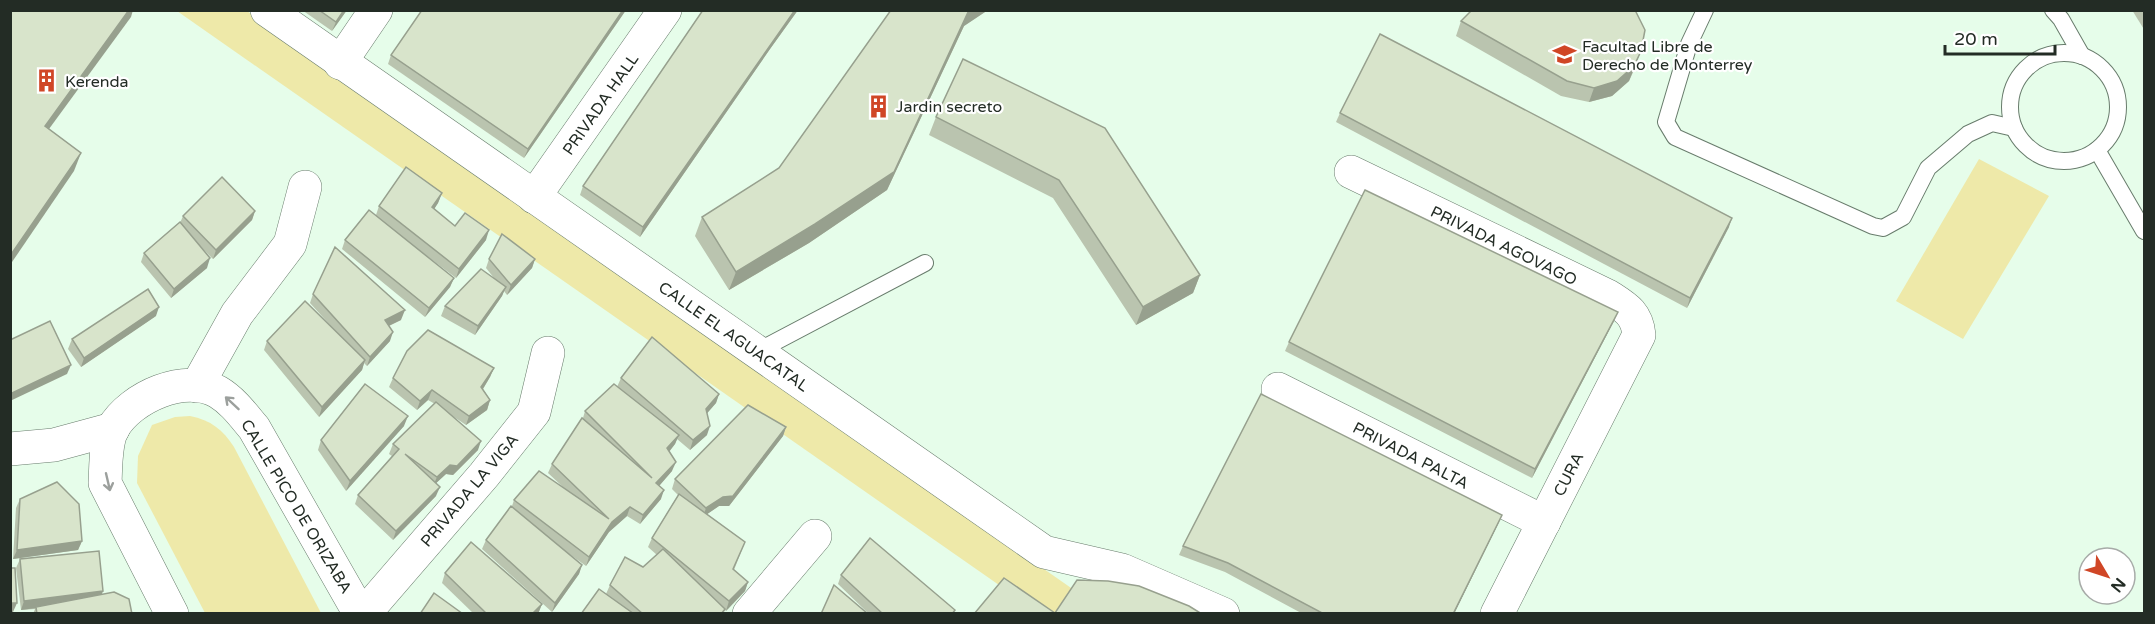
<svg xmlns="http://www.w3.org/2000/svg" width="2155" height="624" font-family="'Varela Round',sans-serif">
	<rect width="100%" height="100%" fill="#e6fdea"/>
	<!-- green -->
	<g fill="#eee9a9">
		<polygon points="177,11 247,11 1074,590 1058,613 1039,613"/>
		<polygon points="1979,159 2049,196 1963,339 1896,301"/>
		<path d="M 190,416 C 211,420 223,430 234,447 L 321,613 L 205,613 L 137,483 L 138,456 L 152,425 L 175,417 Z"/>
	</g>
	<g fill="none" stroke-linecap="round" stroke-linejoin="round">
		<defs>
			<g id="lane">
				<polyline points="1705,10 1689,44 1666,122 1675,137 1873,226 1883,228 1903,217 1928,168 1968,134 1992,123 2014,128"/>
				<polyline points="2053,10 2061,19 2082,56"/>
				<circle cx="2064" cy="107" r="54"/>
				<polyline points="2097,150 2144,231"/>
				<polyline points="756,352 925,263"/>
			</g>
			<g id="street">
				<polyline points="267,10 1044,552 1122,570 1223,614"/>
				<polyline points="340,63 376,10"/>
				<path d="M 1351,172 L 1608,296 C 1625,307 1637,313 1639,335 L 1497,614"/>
				<polyline points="534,197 665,10"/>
				<polyline points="197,386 237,314 290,244 305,187"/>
				<polyline points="1278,389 1544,522"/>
				<polyline points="10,449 54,445 113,429"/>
				<path d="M 172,614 L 105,483 C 106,467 105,442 113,428 C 131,397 185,373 218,392 C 233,401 243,415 254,428 L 360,614"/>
				<polyline points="364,614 484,475 534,412 548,353"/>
				<polyline points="749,614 815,536"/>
			</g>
		</defs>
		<!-- lane casing -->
		<use href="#lane" stroke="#687c6c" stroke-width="18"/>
		<!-- street casing -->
		<use href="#street" stroke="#687c6c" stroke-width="34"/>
		<!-- lane -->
		<use href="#lane" stroke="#fff" stroke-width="16"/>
		<!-- street -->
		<use href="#street" stroke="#fff" stroke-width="33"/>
	</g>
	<!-- wall -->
	<g fill="#bac4af">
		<polygon points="302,10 347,10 332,31"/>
		<polygon points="626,10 524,158 388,64 391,55"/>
		<polygon points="703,10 798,10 770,49 640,237 580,195 583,186"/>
		<polygon points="891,10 988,10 964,26 887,190 809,243 729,290 695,236 702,217 779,168"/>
		<polygon points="2132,10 2145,10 2145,31"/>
		<polygon points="1461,21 1636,66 1629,81 1612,96 1589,102 1561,96 1456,36"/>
		<polygon points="963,59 1200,275 1193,293 1136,325 1053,198 929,135 936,117"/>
		<polygon points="1340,113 1729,227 1687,308 1336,122"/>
		<polygon points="442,193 438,203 434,209 455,226 486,240 456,278 406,240 454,278 450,287 425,317 342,249 345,240 376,215 379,206"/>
		<polygon points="255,211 252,220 213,259 199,245 207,268 171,298 141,262 144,253 180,223 183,216"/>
		<polygon points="489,259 535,259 532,268 507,295 504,291 502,296 475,335 441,316 445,306 494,278 486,268"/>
		<polygon points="313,294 401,320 389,326 390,341 367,366 364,363 362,370 319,417 264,350 267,341 330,325 310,303"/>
		<polygon points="156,316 81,367 68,349 72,339"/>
		<polygon points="1614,321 1532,478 1285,351 1289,342"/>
		<polygon points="494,368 490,377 483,389 490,400 487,410 466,425 451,415 478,450 453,475 446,474 436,483 436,496 393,540 355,504 358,495 392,456 389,454 393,444 435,404 428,400 417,410 389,387 393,378"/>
		<polygon points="621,378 719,394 716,403 707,413 707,435 690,450 677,439 675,444 669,452 672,471 659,486 661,499 640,524 627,516 609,532 586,566 561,548 582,565 579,574 552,612 482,549 486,540 512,506 514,500 564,488 548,473 552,464 583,418 585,411 617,387"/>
		<polygon points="404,426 346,491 318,450 321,440"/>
		<polygon points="786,427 783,436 729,506 719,506 707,514 745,542 734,570 748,582 745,591 726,611 725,610 723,614 581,614 606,594 610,585 643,567 657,555 648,547 652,538 678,495 672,489 675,479"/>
		<polygon points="20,499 82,541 78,550 13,559 16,508"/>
		<polygon points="1502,515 1498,524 1454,614 1303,614 1225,572 1179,555 1183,546"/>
		<polygon points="20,559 102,594 132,614 33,614 35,609 21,610 16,568"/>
		<polygon points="445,573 542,604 538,614 474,614 442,583"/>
		<polygon points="841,575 954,614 869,614 838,584"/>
	</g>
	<!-- shaded-wall -->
	<g fill="#97a08e">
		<polygon points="129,10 133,10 131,17 38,144 45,126"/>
		<polygon points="344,10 347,10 332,31 336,22"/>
		<polygon points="623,10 626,10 524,158 528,149"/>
		<polygon points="795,10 798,10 770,49 640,237 643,227 774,40"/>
		<polygon points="969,10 988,10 964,26 887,190 809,243 729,290 736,272"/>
		<polygon points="1641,51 1629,81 1612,96 1589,102 1594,88"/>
		<polygon points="81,153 74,171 10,265 10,256"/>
		<polygon points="442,193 438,203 429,217 432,207"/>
		<polygon points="255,211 252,220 213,259 216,250"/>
		<polygon points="1732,218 1729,227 1687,308 1690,298"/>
		<polygon points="489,230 486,240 456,278 459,269"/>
		<polygon points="210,258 207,268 171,298 174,289"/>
		<polygon points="535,259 532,268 507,295 511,285"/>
		<polygon points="1200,275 1193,293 1136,325 1143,307"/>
		<polygon points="454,278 450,287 425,317 429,308"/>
		<polygon points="506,287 502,296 475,335 478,326"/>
		<polygon points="159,307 156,316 81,367 84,358"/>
		<polygon points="405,310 401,320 382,329 385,320"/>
		<polygon points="1618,312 1614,321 1532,478 1535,469"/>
		<polygon points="393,332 390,341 367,366 370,357"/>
		<polygon points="365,360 362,370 319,417 322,407"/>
		<polygon points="71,365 67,374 10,401 10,394"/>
		<polygon points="494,368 490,377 478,397 481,387"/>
		<polygon points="432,390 428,400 417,410 420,401"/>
		<polygon points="719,394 716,403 703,418 706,409"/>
		<polygon points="490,400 487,410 466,425 469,416"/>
		<polygon points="408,416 404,426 346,491 350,481"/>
		<polygon points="710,426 707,435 690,450 693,440"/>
		<polygon points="786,427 783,436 729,506 719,506 703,517 706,508"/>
		<polygon points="679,435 675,444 664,458 667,448"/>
		<polygon points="481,441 478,450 453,475 446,474 433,486 437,477 450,465"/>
		<polygon points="676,462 672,471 653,493 656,483"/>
		<polygon points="440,487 436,496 393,540 396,531"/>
		<polygon points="664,490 661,499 640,524 643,515"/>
		<polygon points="630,507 627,516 609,532 586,566 589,557 612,522"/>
		<polygon points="1502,515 1498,524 1454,614 1453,614"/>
		<polygon points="82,541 78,550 13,559 17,550"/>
		<polygon points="582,565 579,574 552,612 555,603"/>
		<polygon points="748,582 745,591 726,611 729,601"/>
		<polygon points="103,591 100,600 21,610 24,601"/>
		<polygon points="10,603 17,603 13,612 10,612"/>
		<polygon points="542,604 538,614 532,614"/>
	</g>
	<!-- building -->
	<g fill="#d8e4cb" stroke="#97a08e" stroke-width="1.5">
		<polygon points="10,10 129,10 45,126 81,153 10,256"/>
		<polygon points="319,10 344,10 336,22"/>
		<polygon points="422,10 623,10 528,149 391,55"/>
		<polygon points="703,10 795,10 774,40 643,227 583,186"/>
		<polygon points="891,10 969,10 894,172 815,224 736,272 702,217 779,168"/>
		<polygon points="1472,10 1635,10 1645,30 1641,51 1634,66 1617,81 1594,88 1567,81 1461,21"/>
		<polygon points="1380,34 1732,218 1690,298 1340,113"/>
		<polygon points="963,59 1105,128 1200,275 1143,307 1059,180 936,117"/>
		<polygon points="406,167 442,193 432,207 455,226 465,213 489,230 459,269 379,206"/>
		<polygon points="222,177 255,211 216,250 183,216"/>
		<polygon points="1365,190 1618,312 1535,469 1289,342"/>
		<polygon points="369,210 454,278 429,308 345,240"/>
		<polygon points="180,222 210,258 174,289 144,253"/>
		<polygon points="502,234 535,259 511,285 489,259"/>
		<polygon points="335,247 405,310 385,320 393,332 370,357 313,294"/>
		<polygon points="481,269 506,287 478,326 445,306"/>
		<polygon points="148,289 159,307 84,358 72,339"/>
		<polygon points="305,301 365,360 322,407 267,341"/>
		<polygon points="50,321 71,365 10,394 10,340"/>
		<polygon points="428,330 494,368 481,387 490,400 469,416 432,390 420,401 393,378 407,351"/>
		<polygon points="652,337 719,394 706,409 710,426 693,440 621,378"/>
		<polygon points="365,384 408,416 350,481 321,440"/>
		<polygon points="614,384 679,435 667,448 676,462 656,483 664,490 643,515 630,507 612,522 589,557 514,500 539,471 609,519 552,464 582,418 652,478 585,411"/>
		<polygon points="1261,394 1502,515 1453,614 1324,614 1228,563 1183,546"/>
		<polygon points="436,402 481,441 457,466 450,465 437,477 405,454 440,487 396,531 358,495 399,449 393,444"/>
		<polygon points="748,405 786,427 733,496 723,497 706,508 675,479"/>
		<polygon points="57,482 79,504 82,541 17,550 20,499"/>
		<polygon points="679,494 745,542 733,569 748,582 729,601 652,538"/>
		<polygon points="511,506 582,565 555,603 486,540"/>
		<polygon points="870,538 955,610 952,614 883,614 841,575"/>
		<polygon points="471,542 542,604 532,614 487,614 445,573"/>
		<polygon points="663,549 725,609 721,614 643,614 610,585 625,557 643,567"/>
		<polygon points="99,551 103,591 24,601 20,559"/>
		<polygon points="10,568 15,568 17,603 10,603"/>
		<polygon points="1004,578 1055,613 1077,580 1108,581 1139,586 1189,606 1202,614 974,614"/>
		<polygon points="834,585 868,614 821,614"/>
		<polygon points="599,589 634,614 581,614"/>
		<polygon points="114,592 129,599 132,614 37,614 36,607"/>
		<polygon points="434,593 463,614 420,614"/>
	</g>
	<!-- one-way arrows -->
	<defs><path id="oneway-shaft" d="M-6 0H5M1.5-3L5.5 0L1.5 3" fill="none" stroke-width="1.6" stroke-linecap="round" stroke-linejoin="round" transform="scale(1.5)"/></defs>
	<g stroke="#9ca09d">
		<use href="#oneway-shaft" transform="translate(232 403) rotate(-137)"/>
		<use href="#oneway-shaft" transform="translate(108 482) rotate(77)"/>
	</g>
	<!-- icons -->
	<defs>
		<symbol id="university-bare" viewBox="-9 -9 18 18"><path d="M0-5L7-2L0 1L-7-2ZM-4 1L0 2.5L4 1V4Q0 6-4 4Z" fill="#d04626" stroke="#fff" stroke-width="2.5" paint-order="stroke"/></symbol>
		<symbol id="building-bare" viewBox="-9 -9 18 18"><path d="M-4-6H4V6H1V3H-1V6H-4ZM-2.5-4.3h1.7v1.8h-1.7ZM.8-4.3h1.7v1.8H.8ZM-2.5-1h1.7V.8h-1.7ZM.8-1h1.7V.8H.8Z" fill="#d04626" stroke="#fff" stroke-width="2.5" paint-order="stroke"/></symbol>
	</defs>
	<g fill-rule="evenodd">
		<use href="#university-bare" x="1548" y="38" width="33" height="33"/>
		<use href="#building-bare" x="30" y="64" width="33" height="33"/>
		<use href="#building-bare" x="862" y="90" width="33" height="33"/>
	</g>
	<g text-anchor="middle" stroke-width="4.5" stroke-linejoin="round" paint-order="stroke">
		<!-- poi labels -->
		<g font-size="16" fill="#232c25" stroke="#fff" text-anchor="start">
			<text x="1582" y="52">Facultad Libre de<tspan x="1582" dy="18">Derecho de Monterrey</tspan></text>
			<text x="65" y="87">Kerenda</text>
			<text x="896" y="112">Jardin secreto</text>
		</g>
		<!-- street labels -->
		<g font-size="16" fill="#232c25" stroke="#fff">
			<text transform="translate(600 104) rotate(-55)" y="6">PRIVADA HALL</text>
			<text transform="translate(1504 245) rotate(26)" y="6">PRIVADA AGOVAGO</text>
			<text transform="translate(734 336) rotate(35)" y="6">CALLE EL AGUACATAL</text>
			<text transform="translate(1411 455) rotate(27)" y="6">PRIVADA PALTA</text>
			<text transform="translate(1568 474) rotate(-63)" y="6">CURA</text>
			<text transform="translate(469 490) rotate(-50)" y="6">PRIVADA LA VIGA</text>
			<text transform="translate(297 506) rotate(59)" y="6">CALLE PICO DE ORIZABA</text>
		</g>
	</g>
	<!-- border -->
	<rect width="2155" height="624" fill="none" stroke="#232c25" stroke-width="24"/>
	<!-- north arrow -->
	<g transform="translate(2107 576) rotate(129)"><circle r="28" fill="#ffffff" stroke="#a7aba8" stroke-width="1.5"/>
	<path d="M0-4.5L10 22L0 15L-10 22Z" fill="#d04626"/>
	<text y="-9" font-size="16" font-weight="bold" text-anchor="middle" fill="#232c25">N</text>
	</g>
	<!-- scale -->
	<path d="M1945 45v9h110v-9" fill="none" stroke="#232c25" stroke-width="3"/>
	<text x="1954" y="45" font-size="18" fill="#232c25" stroke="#ffffff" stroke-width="4.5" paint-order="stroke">20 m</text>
</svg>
